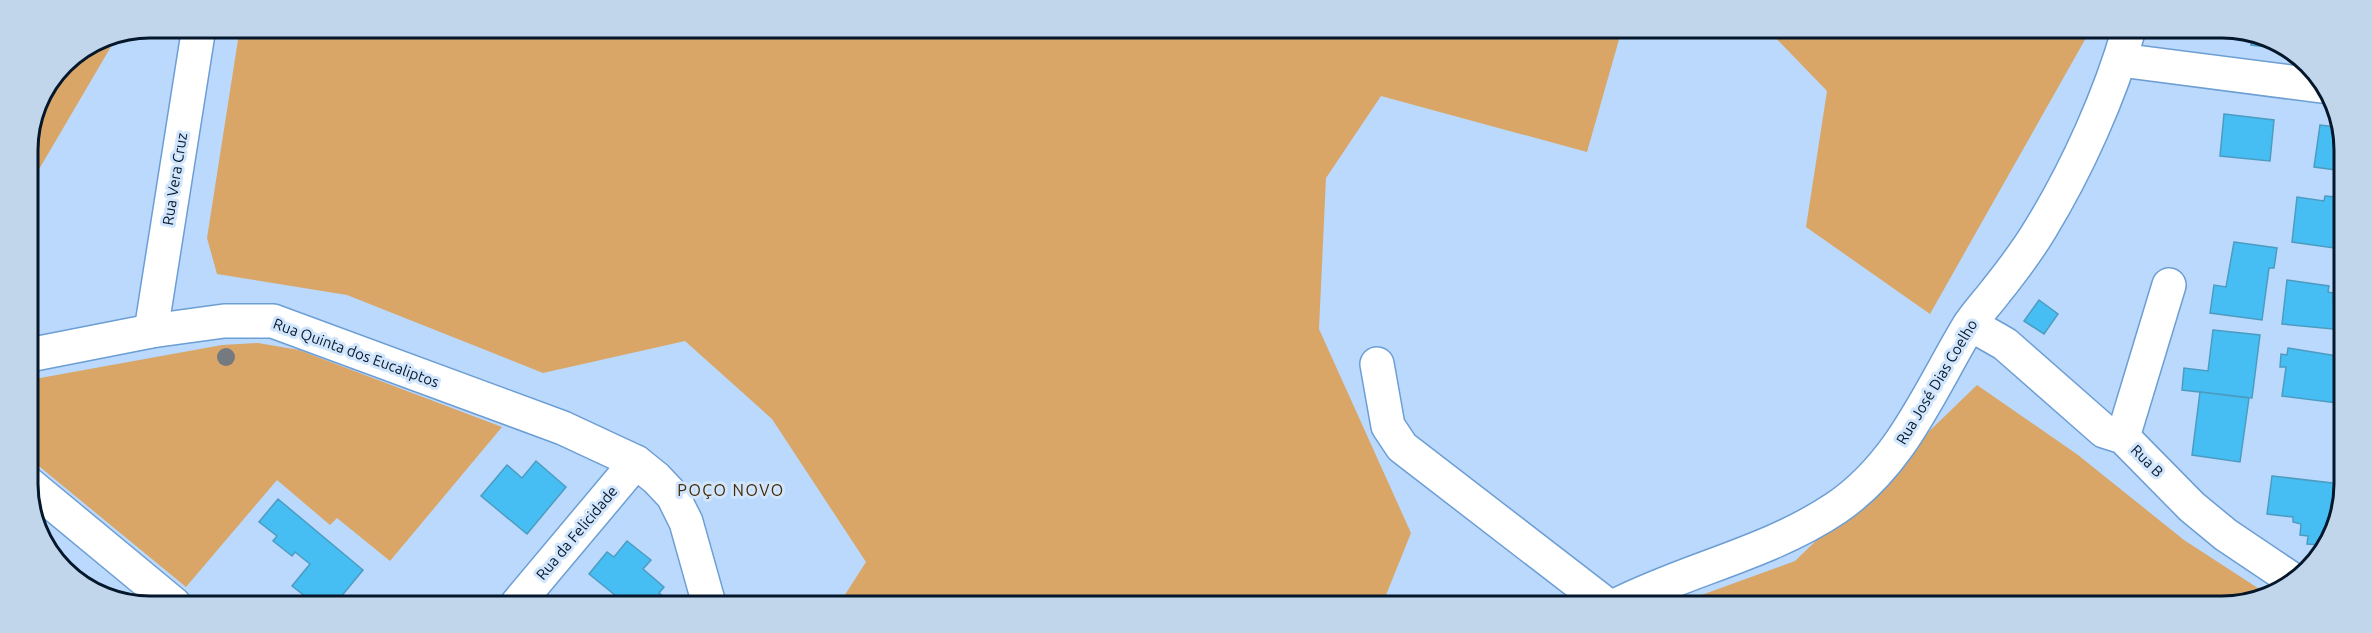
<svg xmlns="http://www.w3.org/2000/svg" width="2372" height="633" font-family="Ubuntu,sans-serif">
	<rect width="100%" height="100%" fill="#bad9fc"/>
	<!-- green -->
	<g fill="#d9a668">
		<polygon points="240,27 1622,29 1587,152 1381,96 1326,178 1319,329 1411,533 1382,605 839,604 866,562 772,419 685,341 543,373 347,295 217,274 207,238"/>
		<polygon points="1767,29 2091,29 1930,314 1806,227 1827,91"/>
		<path d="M 119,33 L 28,188 C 27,173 26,157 27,142 C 33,92 68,43 119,33 Z"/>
		<polygon points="258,343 299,350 502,427 390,561 337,518 330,525 277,480 186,587 29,458 29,380 222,345"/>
		<polygon points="1977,385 2078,455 2184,540 2264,592 2231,606 1674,605 1795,561"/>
	</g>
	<!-- building -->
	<g fill="#46bef3" stroke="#4c9cc2" stroke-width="1.5">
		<polygon points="2197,29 2215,29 2215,35 2198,32"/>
		<polygon points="2252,32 2284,49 2251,45"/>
		<polygon points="2224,114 2274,120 2270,161 2220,156"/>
		<polygon points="2320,125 2343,128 2343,171 2314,167"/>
		<polygon points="2325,196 2335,197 2335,202 2340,203 2338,220 2342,220 2341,229 2337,228 2334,248 2292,242 2297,197 2324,201"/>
		<polygon points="2234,242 2277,248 2274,268 2269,268 2262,320 2210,313 2214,285 2226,287"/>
		<polygon points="2287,280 2329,286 2328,292 2334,293 2333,301 2343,303 2343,330 2282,324"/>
		<polygon points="2039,300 2058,314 2044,334 2024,321"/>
		<polygon points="2213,330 2260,335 2252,398 2182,390 2184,368 2208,371"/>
		<polygon points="2288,348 2343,357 2343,379 2340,379 2337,403 2282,396 2286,367 2280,367 2281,354 2287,355"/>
		<polygon points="2200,392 2249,398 2240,462 2192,455"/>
		<polygon points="536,461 566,487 527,534 481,496 507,465 522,478"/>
		<polygon points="2272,476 2341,484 2337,518 2321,545 2307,544 2308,536 2300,535 2301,524 2293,522 2293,517 2267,514"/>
		<polygon points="278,499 363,570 335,604 301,604 306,597 292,586 310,564 295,552 292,556 273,541 277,536 259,522"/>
		<polygon points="627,541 651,560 643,569 664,587 659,593 669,601 666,604 626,604 589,574 607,552 614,557"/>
		<polygon points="570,597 578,604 564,604"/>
	</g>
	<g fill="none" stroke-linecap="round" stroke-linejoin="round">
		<defs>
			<g id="minor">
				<polyline points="2120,60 2321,86"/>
				<polyline points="1970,324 2005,344 2104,431 2123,437 2192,507 2226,535 2293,580"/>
				<polyline points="151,331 199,27"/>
				<polyline points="29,355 151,331 224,321 273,321 563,428 636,462 656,478 673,496 686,522 709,604"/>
				<polyline points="1377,364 1388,426 1402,447 1607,605"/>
				<polyline points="2123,437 2169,285"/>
				<polyline points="29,484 174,604"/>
				<polyline points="517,604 636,462"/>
				<path d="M 1617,605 C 1688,569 1769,553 1836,508 C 1901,464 1929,392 1968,327 C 1976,314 1987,303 1996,291 C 2012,271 2028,250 2041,228 C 2077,169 2110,96 2129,29"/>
			</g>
		</defs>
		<!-- minor casing -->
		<use href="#minor" stroke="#6c9ed4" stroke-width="36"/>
		<!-- minor -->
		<use href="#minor" stroke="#fff" stroke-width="33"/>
	</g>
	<!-- trees -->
	<circle fill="#747a7f" cx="226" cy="357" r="9"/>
	<g text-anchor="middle" stroke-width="6" stroke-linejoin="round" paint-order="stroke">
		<!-- street labels -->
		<g font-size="15" fill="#04172b" stroke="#d1e5fc">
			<text transform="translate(175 179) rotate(-81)" y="5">Rua Vera Cruz</text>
			<text transform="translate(356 353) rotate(20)" y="5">Rua Quinta dos Eucaliptos</text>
			<text transform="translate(1937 382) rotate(-59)" y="5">Rua José Dias Coelho</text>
			<text transform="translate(2147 461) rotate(45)" y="5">Rua B</text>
			<text transform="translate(577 533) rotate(-50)" y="5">Rua da Felicidade</text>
		</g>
		<!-- neighbourhood labels -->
		<g font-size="16" letter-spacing="1.5" fill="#422906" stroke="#d1e5fc">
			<text x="731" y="496">POÇO NOVO</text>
		</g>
	</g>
	<!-- crop -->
	<path d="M0 0H2372V633H0ZM150 38H2222A112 112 0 0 1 2334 150V484A112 112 0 0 1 2222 596H150A112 112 0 0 1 38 484V150A112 112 0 0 1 150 38Z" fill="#c1d5eb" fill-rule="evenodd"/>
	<path fill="none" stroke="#04172b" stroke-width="3" d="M150 38H2222A112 112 0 0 1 2334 150V484A112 112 0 0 1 2222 596H150A112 112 0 0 1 38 484V150A112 112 0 0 1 150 38Z"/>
</svg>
